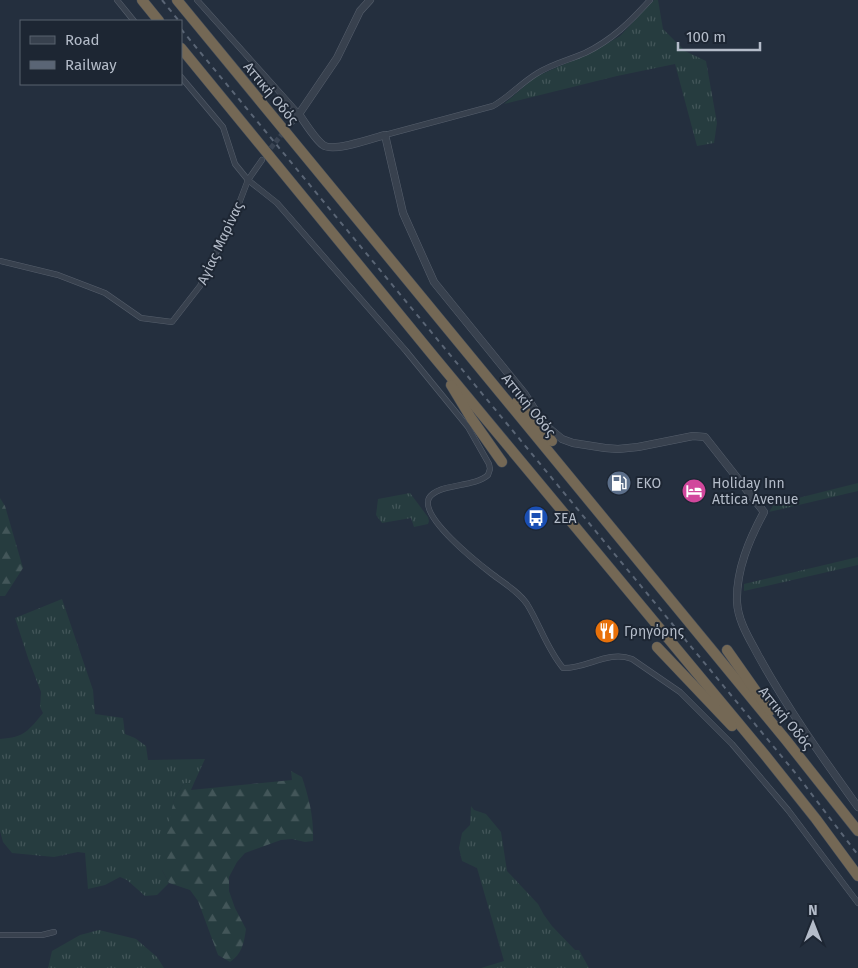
<svg xmlns="http://www.w3.org/2000/svg" width="858" height="968" font-family="'Fira Sans',sans-serif">
	<defs>
		<pattern id="grass-tufts" width="24" height="20" patternUnits="userSpaceOnUse" patternTransform="scale(1.25)"><rect width="24" height="20" fill="#263c3f"/><path d="M3 7l-1-3M5 7V3M7 7l1-3M15 17l-1-3M17 17v-4M19 17l1-3" fill="none" stroke="#435659"/></pattern>
		<pattern id="forest-firs" width="22" height="20" patternUnits="userSpaceOnUse" patternTransform="scale(1.25)"><rect width="22" height="20" fill="#263c3f"/><path d="M5 1l3.5 6h-7zM16 11l3.5 6h-7z" fill="#435659"/></pattern>
	</defs>
	<rect width="100%" height="100%" fill="#242f3e"/>
	<!-- grass -->
	<g fill="url(#grass-tufts)">
		<polygon points="654,0 658,0 663,29 685,51 706,61 717,123 714,143 697,146 675,64 617,76 504,104 535,77 594,51 620,36"/>
		<polygon points="858,483 858,491 769,512 774,504"/>
		<polygon points="410,493 428,517 429,521 428,524 414,527 411,518 382,523 376,515 378,499"/>
		<polygon points="858,557 858,565 744,591 744,584"/>
		<path d="M 62,599 L 93,690 L 95,714 L 123,718 L 125,734 L 135,738 L 146,746 L 148,760 L 205,759 L 194,783 L 184,783 L 174,800 L 162,870 L 169,883 L 157,895 L 145,896 L 127,880 L 120,877 L 105,885 L 88,889 L 85,853 L 78,852 L 54,857 L 12,853 L 3,842 L 0,831 L 0,739 C 25,737 28,731 43,713 L 40,707 L 41,692 L 28,658 L 15,618 Z"/>
		<polygon points="471,806 474,810 486,814 501,832 507,871 538,904 544,915 552,926 575,950 579,950 589,968 481,968 504,961 477,868 462,861 459,848 462,833 470,825"/>
		<polygon points="99,930 136,939 157,957 164,968 48,968 52,951 80,935"/>
	</g>
	<!-- forest -->
	<g fill="url(#forest-firs)">
		<polygon points="0,498 5,506 23,568 5,596 0,596"/>
		<path d="M 291,771 L 302,777 C 309,798 314,818 313,841 L 305,842 L 292,839 L 281,840 L 245,853 L 237,862 L 229,877 L 229,891 L 235,908 L 246,929 C 244,943 242,954 230,962 L 218,955 L 198,901 L 190,890 L 169,883 L 162,870 L 161,855 L 174,800 L 184,783 L 194,783 L 191,790 L 292,780 Z"/>
	</g>
	<g fill="none" stroke-linecap="round" stroke-linejoin="round">
		<!-- minor-tunnel -->
		<polyline stroke="#3a4453" stroke-width="5" stroke-dasharray="5 2.5" stroke-linecap="butt" points="266,154 291,123"/>
		<defs>
			<g id="minor">
				<polyline points="117,0 134,21"/>
				<polyline points="197,0 299,114 291,123"/>
				<path d="M 181,77 L 223,127 L 235,164 L 248,180 L 277,203 L 406,351 L 468,427 L 489,464 L 490,469 L 488,475 C 474,488 438,483 429,498 C 419,517 479,564 492,574 C 504,583 519,592 527,604 C 540,625 547,649 563,668 C 586,669 608,650 632,659 L 680,692 L 732,744 L 788,810 L 858,903"/>
				<path d="M 385,135 L 493,106 C 509,97 520,84 536,74 C 551,64 569,60 585,53 C 612,40 630,22 650,0"/>
				<polyline points="0,261 58,275 105,293 141,318 172,322 200,286 235,214 248,180 262,160"/>
				<polyline points="0,935 42,935 54,932"/>
			</g>
			<path id="tertiary" d="M 370,0 L 360,11 L 337,58 L 299,114 C 305,123 315,139 323,145 C 333,153 373,138 385,135 L 403,213 L 434,282 L 524,393 L 544,424 L 562,439 L 573,443 L 605,448 L 618,449 L 638,447 L 693,436 L 705,437 L 764,512 C 749,540 736,570 737,602 C 738,621 749,638 758,655 C 787,708 822,757 858,807"/>
			<g id="motorway">
				<polyline points="142,0 159,21"/>
				<polyline points="177,0 786,740 858,831"/>
				<polyline points="181,48 435,358 765,755 816,819 858,876"/>
				<polyline points="451,385 471,418 502,462"/>
				<polyline points="517,402 552,441"/>
				<polyline points="657,647 732,726"/>
				<polyline points="727,650 770,711"/>
			</g>
		</defs>
		<!-- minor casing -->
		<use href="#minor" stroke="#565f6c" stroke-width="6"/>
		<!-- tertiary casing -->
		<use href="#tertiary" stroke="#565f6c" stroke-width="8"/>
		<!-- motorway casing -->
		<use href="#motorway" stroke="#434c59" stroke-width="11"/>
		<!-- minor -->
		<use href="#minor" stroke="#38414e" stroke-width="5"/>
		<!-- tertiary -->
		<use href="#tertiary" stroke="#38414e" stroke-width="7"/>
		<!-- motorway -->
		<use href="#motorway" stroke="#746855" stroke-width="10"/>
		<!-- rail -->
		<g stroke="#5a6575" stroke-width="2" stroke-dasharray="5 5" stroke-linecap="butt">
			<polyline points="162,0 179,21"/>
			<polyline points="181,29 797,775 858,855"/>
		</g>
	</g>
	<!-- icons -->
	<defs>
		<symbol id="fuel-disc" viewBox="-11 -11 22 22"><circle r="9.5" fill="#5c6f8a" stroke="#1d2633"/><path d="M-5.5-6h7V0h2V4h1.3V-2.5L3-4.5l.8-.8L6-3V5H2.5V1h-1V6h-7ZM-4.2-4.7v3.2H.2V-4.7Z" fill="#fff"/></symbol>
		<symbol id="hotel-disc" viewBox="-11 -11 22 22"><circle r="9.5" fill="#d1479c" stroke="#1d2633"/><path d="M-6-4.5h1.5V1H6V5H4.5V3h-9V5H-6ZM-4 0a1.8 1.8 0 1 1 3.6 0ZM.5 0V-2.5h3Q6-2.5 6 0Z" fill="#fff"/></symbol>
		<symbol id="bus-disc" viewBox="-11 -11 22 22"><circle r="9.5" fill="#1a4fb4" stroke="#1d2633"/><path d="M-5-6H5V4H4V6H2V4H-2V6H-4V4H-5ZM-3.5-4V0h7V-4ZM-3.5 1.2v1.5H-2V1.2ZM2 1.2v1.5H3.5V1.2Z" fill="#fff"/></symbol>
		<symbol id="restaurant-disc" viewBox="-11 -11 22 22"><circle r="9.5" fill="#e8710a" stroke="#1d2633"/><path d="M-5-6h1v4h1v-4h1v4h1v-4h1v5L-1.5 .5V6h-2V.5L-5-1ZM5-6V6H3V1.5H1.5Q1.5-4 5-6Z" fill="#fff"/></symbol>
	</defs>
	<g fill-rule="evenodd">
		<use href="#fuel-disc" x="605" y="469" width="28" height="28"/>
		<use href="#hotel-disc" x="680" y="477" width="28" height="28"/>
		<use href="#bus-disc" x="522" y="504" width="28" height="28"/>
		<use href="#restaurant-disc" x="593" y="617" width="28" height="28"/>
	</g>
	<g text-anchor="middle" stroke-width="4" stroke-linejoin="round" paint-order="stroke">
		<!-- street labels -->
		<g font-size="14" fill="#b4bcc9" stroke="#1d2633">
			<text transform="translate(271 93) rotate(50)" y="5">Αττική Οδός</text>
			<text transform="translate(220 243) rotate(-65)" y="5">Αγίας Μαρίνας</text>
			<text transform="translate(529 405) rotate(51)" y="5">Αττική Οδός</text>
			<text transform="translate(786 718) rotate(51)" y="5">Αττική Οδός</text>
		</g>
		<!-- poi labels -->
		<g font-size="14" fill="#b4bcc9" stroke="#1d2633" text-anchor="start">
			<text x="636" y="488">EKO</text>
			<text x="712" y="488">Holiday Inn<tspan x="712" dy="16">Attica Avenue</tspan></text>
			<text x="554" y="523">ΣΕΑ</text>
			<text x="624" y="636">Γρηγόρης</text>
		</g>
	</g>
	<!-- legend -->
	<rect x="20" y="20" width="162" height="65" fill="#1d2633" stroke="#59626f"/>
	<rect x="30" y="36" width="25" height="8" fill="#38414e" stroke="#59626f"/>
	<text x="65" y="45" font-size="15" fill="#b4bcc9">Road</text>
	<rect x="30" y="61" width="25" height="8" fill="#5a6575" stroke="#59626f"/>
	<text x="65" y="70" font-size="15" fill="#b4bcc9">Railway</text>
	<!-- north arrow -->
	<g transform="translate(813 923)" stroke="#1d2633" stroke-width="4" paint-order="stroke">
	<path d="M0-4L9 19L0 12L-9 19Z" fill="#b4bcc9"/>
	<text y="-8" font-size="14" font-weight="bold" text-anchor="middle" fill="#b4bcc9">N</text>
	</g>
	<!-- scale -->
	<path d="M678 42v8h82v-8" fill="none" stroke="#b4bcc9" stroke-width="2.5"/>
	<text x="686" y="42" font-size="15" fill="#b4bcc9" stroke="#1d2633" stroke-width="4" paint-order="stroke">100 m</text>
</svg>
